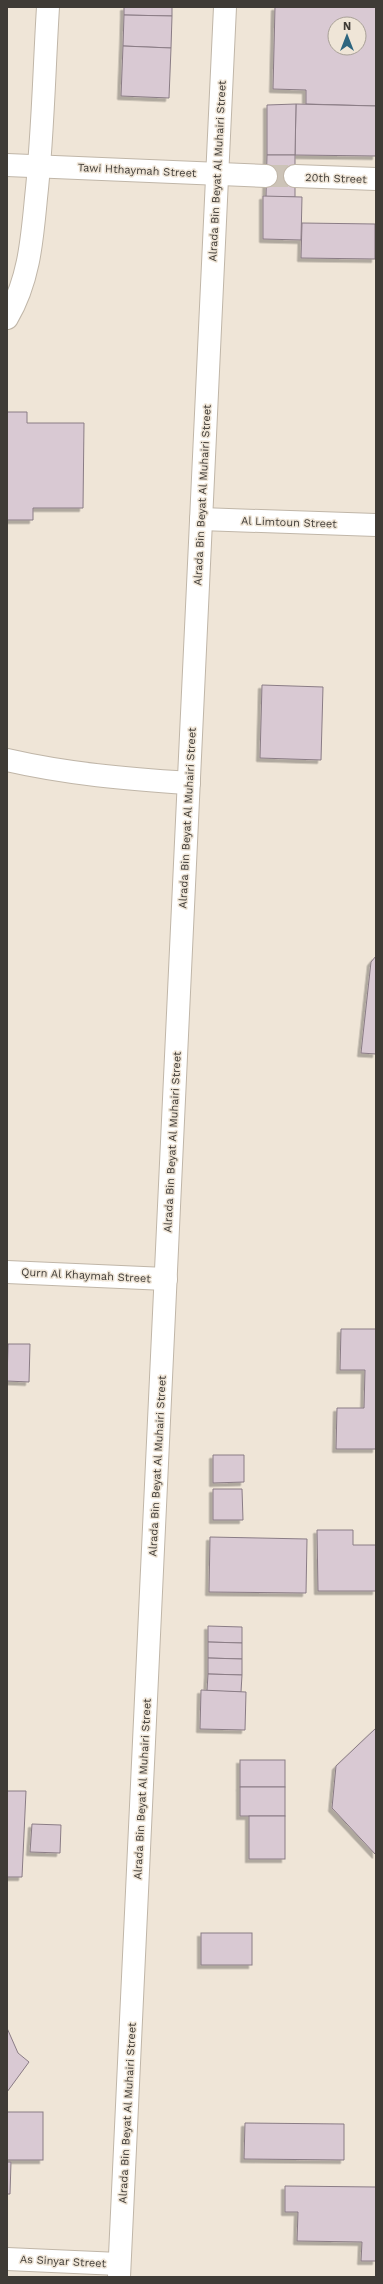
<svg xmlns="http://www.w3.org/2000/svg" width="383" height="2284" font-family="'Work Sans',sans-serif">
	<defs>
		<filter id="shadow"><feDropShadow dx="-3.5" dy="3.5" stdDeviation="0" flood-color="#0004"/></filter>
	</defs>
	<rect width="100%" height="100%" fill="#efe5d7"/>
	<!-- building -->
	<g fill="#d9c9d3" stroke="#8a7c85" fill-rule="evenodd" filter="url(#shadow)">
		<polygon points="124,7 172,7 172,16 124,15"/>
		<path d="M 275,7 L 376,7 L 376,106 L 306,104 L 306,90 L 273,89 ZM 335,24 L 359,24 L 359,48 L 335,48 Z"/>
		<polygon points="124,15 172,16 171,48 123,46"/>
		<polygon points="123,46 171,48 169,98 121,96"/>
		<polygon points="296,104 376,106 376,156 295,155"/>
		<polygon points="296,104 295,155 267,155 267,105"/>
		<polygon points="267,155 295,155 295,197 266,197"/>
		<polygon points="263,196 302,197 301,240 263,239"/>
		<polygon points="302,223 375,224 375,259 301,258"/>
		<polygon points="7,412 27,412 27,423 84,423 83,508 33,508 33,520 7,520"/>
		<polygon points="262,685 323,687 321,760 260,758"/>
		<polygon points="376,956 376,1054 361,1053 371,962"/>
		<polygon points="341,1329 376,1329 376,1449 336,1449 337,1408 364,1408 365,1370 340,1370"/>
		<polygon points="8,1344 30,1344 29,1382 7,1381"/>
		<polygon points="213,1455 244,1455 244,1482 213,1483"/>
		<polygon points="213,1489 242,1489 243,1520 213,1520"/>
		<polygon points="317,1530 353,1530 353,1545 376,1545 376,1591 318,1591"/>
		<polygon points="210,1537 307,1539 306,1593 209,1592"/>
		<polygon points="208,1626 242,1627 242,1643 208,1642"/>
		<polygon points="208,1642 242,1643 242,1659 208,1658"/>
		<polygon points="208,1658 242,1659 242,1675 208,1674"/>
		<polygon points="208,1674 242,1675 241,1692 207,1691"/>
		<polygon points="201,1690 246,1692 245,1730 200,1729"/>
		<polygon points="376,1728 376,1855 332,1808 336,1766"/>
		<rect x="240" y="1760" width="45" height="27"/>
		<rect x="240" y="1787" width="45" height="29"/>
		<polygon points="7,1791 26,1791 22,1877 7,1877"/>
		<rect x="249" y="1816" width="36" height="43"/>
		<polygon points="32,1824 61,1825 60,1853 30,1852"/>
		<rect x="201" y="1933" width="51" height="32"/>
		<polygon points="7,2028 18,2053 29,2062 7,2092"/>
		<rect x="7" y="2112" width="36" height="48"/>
		<polygon points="245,2123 344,2124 344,2160 244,2159"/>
		<polygon points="7,2162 11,2162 10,2194 7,2194"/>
		<polygon points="285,2186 376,2187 376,2261 361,2261 362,2242 297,2241 298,2212 285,2212"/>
	</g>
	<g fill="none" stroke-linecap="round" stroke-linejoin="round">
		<!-- street-tunnel -->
		<polyline stroke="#ccc3b7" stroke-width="22" stroke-dasharray="22 11" stroke-linecap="butt" points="266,176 295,176"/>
		<defs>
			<g id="street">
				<polyline points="7,165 266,176"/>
				<polyline points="295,176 376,179"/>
				<path d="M 7,318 C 29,281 32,240 36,198 C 43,135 44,71 48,7"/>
				<polyline points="201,519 376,525"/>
				<path d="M 7,760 C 68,774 127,779 189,783"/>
				<polyline points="7,1272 166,1279"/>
				<polyline points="7,2259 119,2264"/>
				<polyline points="119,2277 225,7"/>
			</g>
		</defs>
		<!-- street casing -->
		<use href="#street" stroke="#c0b6a8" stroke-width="24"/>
		<!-- street -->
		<use href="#street" stroke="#fff" stroke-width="22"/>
	</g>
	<g text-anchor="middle" stroke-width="3" stroke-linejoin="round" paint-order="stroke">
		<!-- street labels -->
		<g font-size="11" fill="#3f3b36" stroke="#efe5d7">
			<text transform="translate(137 170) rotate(3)" y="4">Tawi Hthaymah Street</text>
			<text transform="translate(217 171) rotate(-87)" y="4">Alrada Bin Beyat Al Muhairi Street</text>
			<text transform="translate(336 178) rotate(2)" y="4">20th Street</text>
			<text transform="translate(202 495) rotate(-87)" y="4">Alrada Bin Beyat Al Muhairi Street</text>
			<text transform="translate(289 522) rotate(2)" y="4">Al Limtoun Street</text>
			<text transform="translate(187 818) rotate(-87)" y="4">Alrada Bin Beyat Al Muhairi Street</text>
			<text transform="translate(172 1142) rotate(-87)" y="4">Alrada Bin Beyat Al Muhairi Street</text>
			<text transform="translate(86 1275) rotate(3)" y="4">Qurn Al Khaymah Street</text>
			<text transform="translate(157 1466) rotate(-87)" y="4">Alrada Bin Beyat Al Muhairi Street</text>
			<text transform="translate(142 1789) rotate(-87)" y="4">Alrada Bin Beyat Al Muhairi Street</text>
			<text transform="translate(127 2113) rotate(-87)" y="4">Alrada Bin Beyat Al Muhairi Street</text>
			<text transform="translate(63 2261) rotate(3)" y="4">As Sinyar Street</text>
		</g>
	</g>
	<!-- border -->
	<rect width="383" height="2284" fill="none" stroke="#3f3b36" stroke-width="16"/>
	<!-- north arrow -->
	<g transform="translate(347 36)"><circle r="19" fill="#efe5d7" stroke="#a9a197"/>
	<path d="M0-3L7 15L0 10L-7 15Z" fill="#2d657f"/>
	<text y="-6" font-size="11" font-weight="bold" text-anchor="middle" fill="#3f3b36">N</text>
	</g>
</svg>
